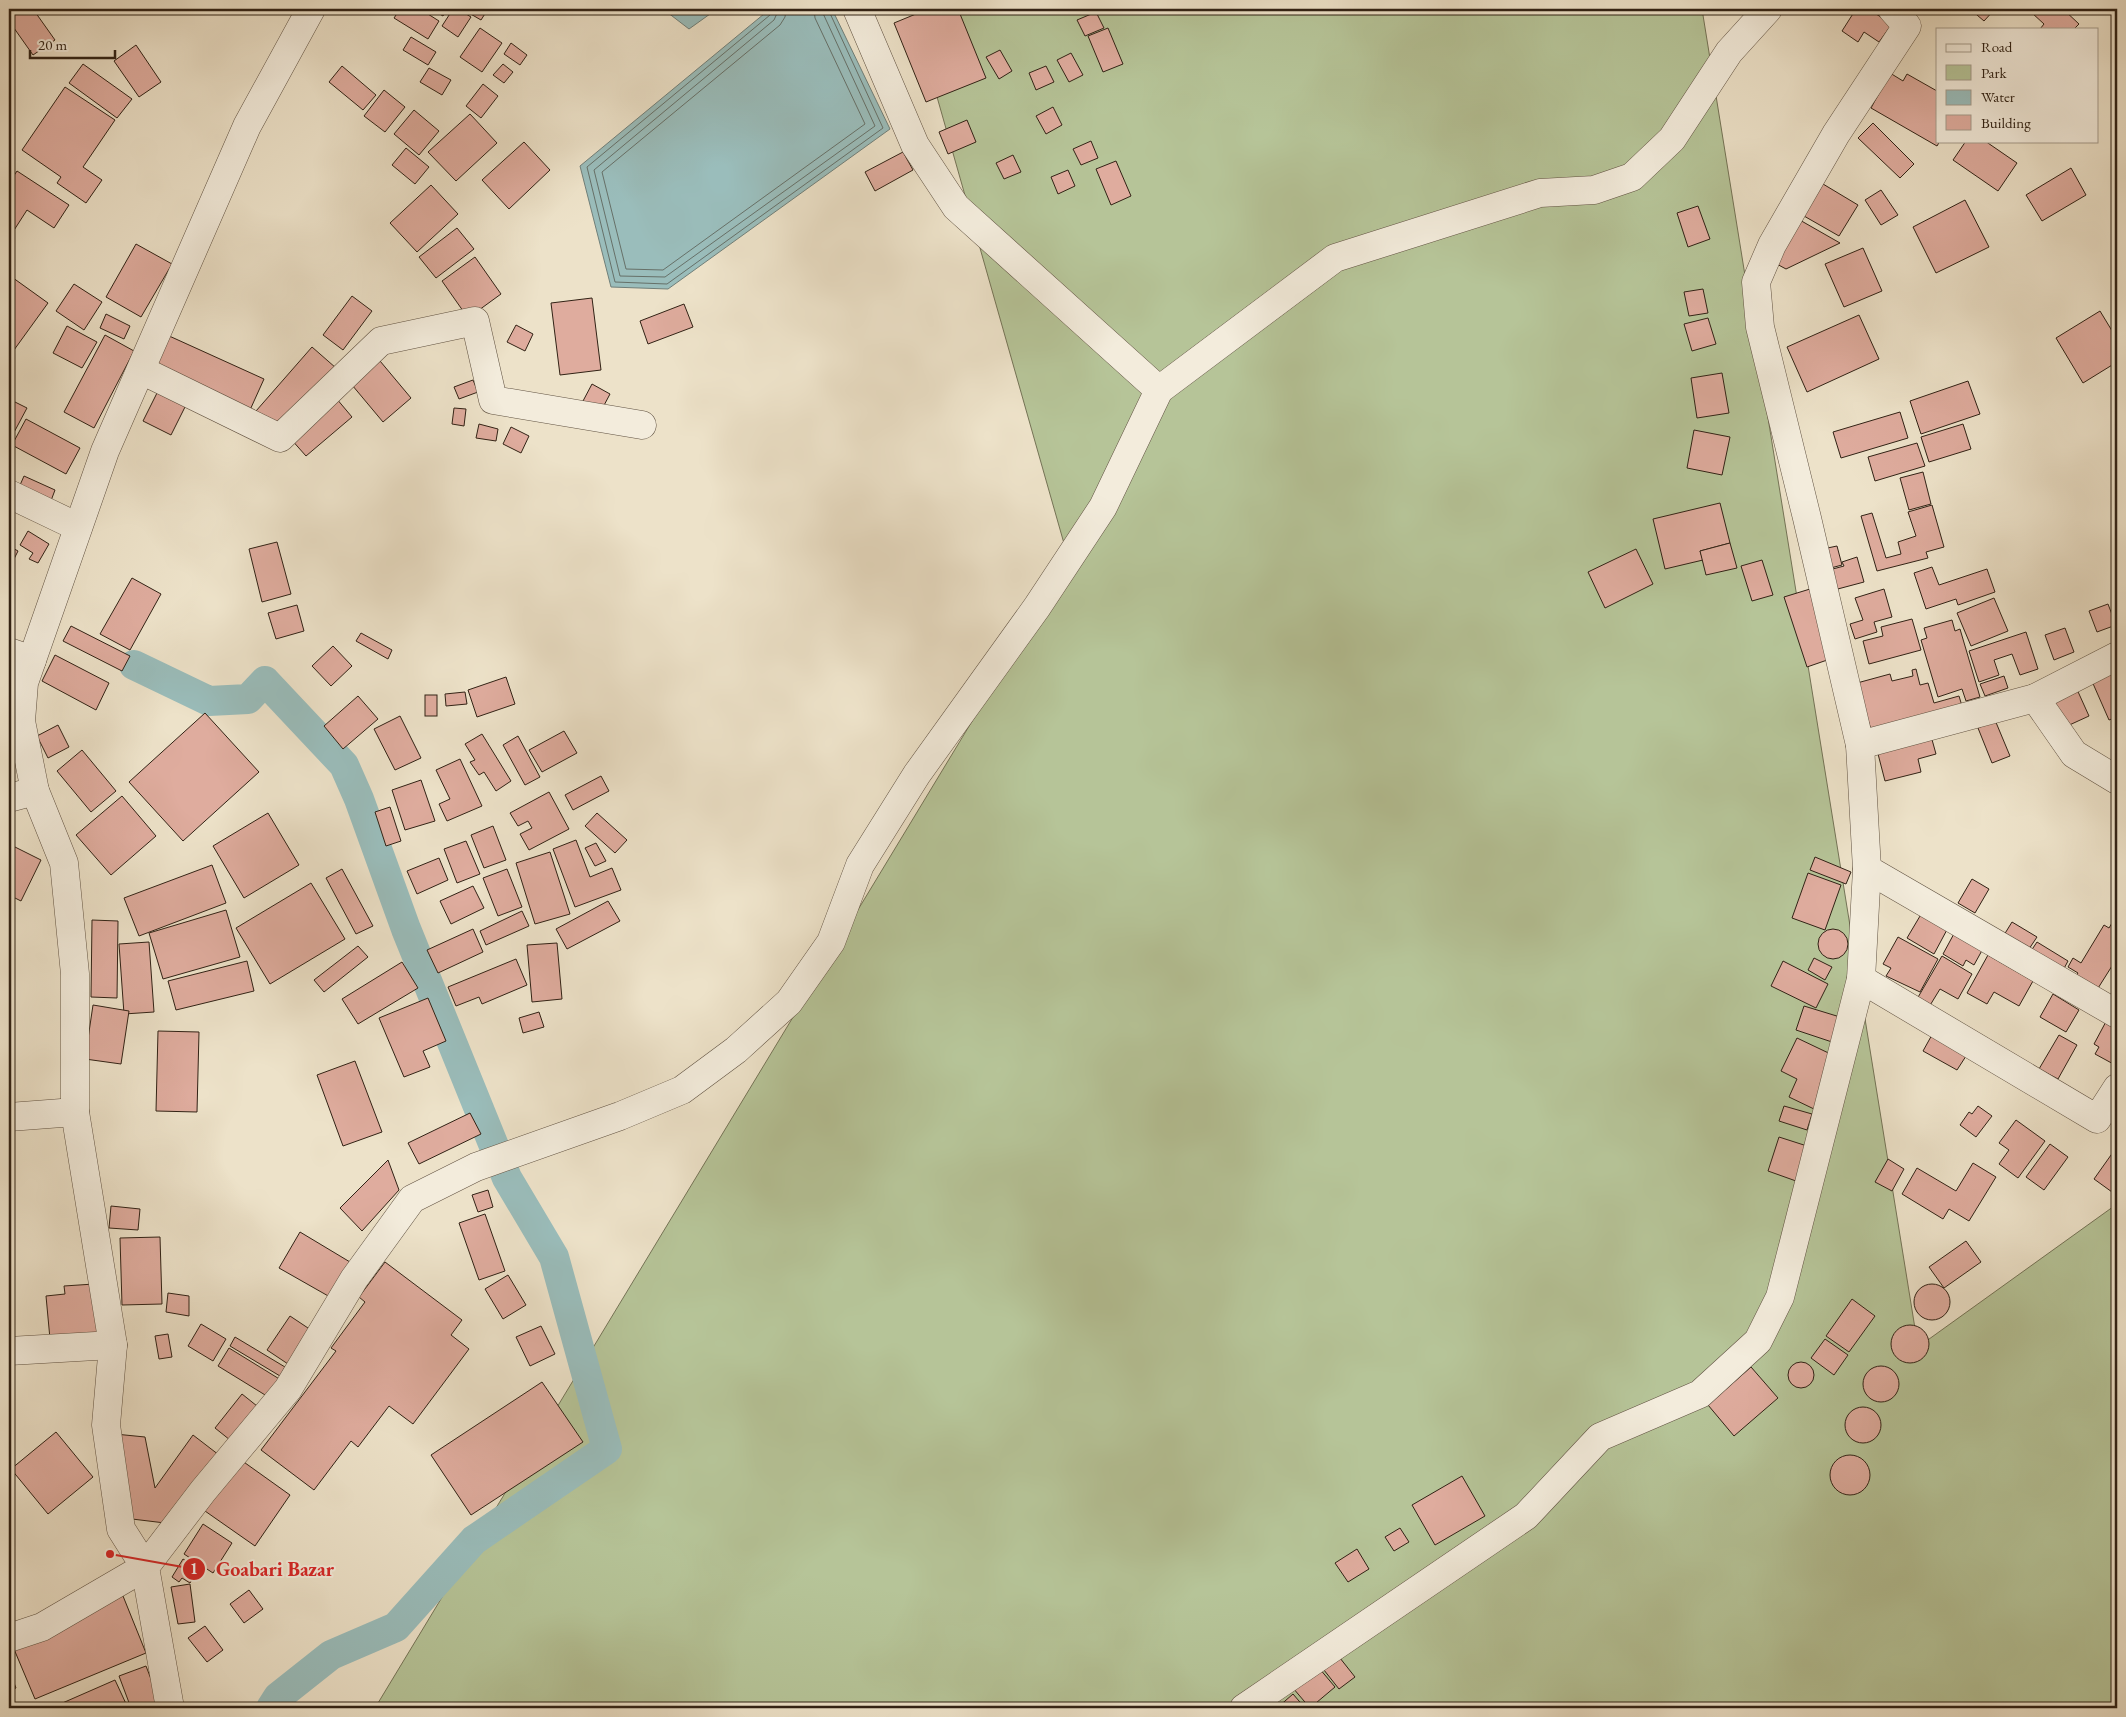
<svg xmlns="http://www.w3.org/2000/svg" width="2126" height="1717" font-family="'EB Garamond',serif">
	<rect width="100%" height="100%" fill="#ede2c9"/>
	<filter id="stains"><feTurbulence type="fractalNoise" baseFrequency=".004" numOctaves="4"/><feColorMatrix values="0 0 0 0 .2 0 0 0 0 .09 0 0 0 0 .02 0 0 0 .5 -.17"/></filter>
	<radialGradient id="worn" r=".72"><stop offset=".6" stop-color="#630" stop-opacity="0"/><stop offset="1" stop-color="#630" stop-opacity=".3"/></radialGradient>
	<!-- green -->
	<polygon fill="#b6c498" stroke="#747356" points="912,9 1702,9 1918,1347 2117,1204 2117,1708 375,1708 1069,561"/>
	<!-- water -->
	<g fill="#9abdbb" stroke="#707f79">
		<polygon points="663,9 717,9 689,29"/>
		<polygon points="770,9 832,9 890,129 668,289 611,287 580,166"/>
	</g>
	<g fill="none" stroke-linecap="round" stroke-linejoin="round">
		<!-- shore -->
		<g stroke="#667068" stroke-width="1">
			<polyline points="772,9 770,15 587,167 615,282 667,284 883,128 828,9"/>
			<polyline points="779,9 774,20 594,170 620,276 665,277 875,126 821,9"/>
			<polyline points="786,9 785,17 780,25 602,172 626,269 663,270 865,124 815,18 814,9"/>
		</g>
		<!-- canal -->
		<polyline stroke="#9abdbb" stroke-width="30" points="134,665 209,701 248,699 265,681 344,765 359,799 406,929 507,1178 554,1257 607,1449 474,1540 396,1627 331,1655 278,1697 271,1708"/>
	</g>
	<!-- building -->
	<g fill="#dfac9e" stroke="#312215">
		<polygon points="21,9 33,9 55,40 33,55 9,21 9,18"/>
		<polygon points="400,9 420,9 439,21 428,39 394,18"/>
		<polygon points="431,9 447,9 443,16"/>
		<polygon points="453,9 458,9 471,17 458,37 442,26"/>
		<polygon points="462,9 488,9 481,20"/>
		<polygon points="928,9 958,9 986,78 926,102 894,23"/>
		<polygon points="1856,9 1868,9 1892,24 1879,42 1864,32 1858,42 1842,31"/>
		<polygon points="1970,9 1995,9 1984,21"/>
		<polygon points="2036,9 2063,9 2079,24 2074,29 2040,29 2044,24 2032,13"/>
		<polygon points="1096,12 1104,28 1085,36 1077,20"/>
		<polygon points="480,28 502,43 482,72 460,57"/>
		<polygon points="1108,28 1123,64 1103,72 1088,36"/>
		<polygon points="411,37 436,52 428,65 403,50"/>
		<polygon points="511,43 527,55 520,65 504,54"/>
		<polygon points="136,45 161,82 139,97 114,61"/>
		<polygon points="1000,50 1012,71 999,79 986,57"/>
		<polygon points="1071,53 1083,75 1069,82 1057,60"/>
		<polygon points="83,64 132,99 117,118 69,83"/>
		<polygon points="503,64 513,72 504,83 493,75"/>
		<polygon points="342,66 376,95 363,110 329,82"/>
		<polygon points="1046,66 1054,82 1036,90 1029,73"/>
		<polygon points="429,68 451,80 442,95 420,82"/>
		<polygon points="1890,73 1903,81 1907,74 1937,91 1937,141 1940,141 1937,146 1871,108"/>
		<polygon points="483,84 498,96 481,118 466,106"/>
		<polygon points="65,87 115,120 83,167 102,180 86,203 57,183 61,177 22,150"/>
		<polygon points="384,90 405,107 385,132 364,116"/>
		<polygon points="1053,107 1062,125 1046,134 1036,116"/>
		<polygon points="414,110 439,131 419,155 394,134"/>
		<polygon points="470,114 497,143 456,181 428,152"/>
		<polygon points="967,120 976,142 948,154 939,132"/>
		<polygon points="1873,123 1914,164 1900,178 1858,138"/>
		<polygon points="1091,141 1098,158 1081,165 1073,149"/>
		<polygon points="1966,141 1985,141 2017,163 1998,191 1953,160"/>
		<polygon points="524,142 550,170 509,209 482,180"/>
		<polygon points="406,148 429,167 415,184 392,165"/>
		<polygon points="903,152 913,170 875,191 865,172"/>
		<polygon points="1013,155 1021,172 1004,179 996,163"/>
		<polygon points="1116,161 1131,196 1111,205 1096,169"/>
		<polygon points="2071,168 2086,195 2042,221 2026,195"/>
		<polygon points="1068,170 1075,186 1058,194 1051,177"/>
		<polygon points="17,171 69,205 54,228 27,210 9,238 9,183"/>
		<polygon points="1823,184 1858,205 1839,236 1804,216"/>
		<polygon points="431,185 458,214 417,252 390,223"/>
		<polygon points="1881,190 1898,215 1881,225 1865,200"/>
		<polygon points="1965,200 1989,247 1936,273 1913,227"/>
		<polygon points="1698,206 1710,239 1688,247 1677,213"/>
		<polygon points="1798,219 1840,243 1786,269 1773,262"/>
		<polygon points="457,228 474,249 436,278 419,257"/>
		<polygon points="136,244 172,264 141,317 106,297"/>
		<polygon points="1863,248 1882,291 1844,307 1825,264"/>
		<polygon points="475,257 501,294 468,318 442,281"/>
		<polygon points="9,275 48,303 14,350 9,346"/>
		<polygon points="74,284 102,302 84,330 56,311"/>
		<polygon points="1703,289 1708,313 1689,316 1684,292"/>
		<polygon points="352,296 372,311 343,350 323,335"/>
		<polygon points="592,298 601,370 560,375 551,303"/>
		<polygon points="684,304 693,327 648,344 640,321"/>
		<polygon points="2100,311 2117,339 2117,362 2083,383 2056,338"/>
		<polygon points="106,314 130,326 124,339 100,328"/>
		<polygon points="1859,315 1879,359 1807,392 1787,347"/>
		<polygon points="1708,318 1716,344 1692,351 1684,324"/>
		<polygon points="516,325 533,334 525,351 507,342"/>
		<polygon points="67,326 97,342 82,368 53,353"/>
		<polygon points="105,335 134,351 94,428 64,412"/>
		<polygon points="167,335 264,379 250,410 153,366"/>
		<polygon points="312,347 336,368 280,432 256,411"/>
		<polygon points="375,355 411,398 383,422 347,379"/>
		<polygon points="1722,373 1729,413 1697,418 1691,378"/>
		<polygon points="473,380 478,392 459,399 454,387"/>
		<polygon points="1968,381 1980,414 1921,434 1910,401"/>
		<polygon points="592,384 610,394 601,411 583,401"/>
		<polygon points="159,389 187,403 171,435 143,421"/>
		<polygon points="336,398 352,417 306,456 290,438"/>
		<polygon points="9,399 27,408 11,438 9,437"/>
		<polygon points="454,408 466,409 464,426 452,424"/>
		<polygon points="1900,412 1908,438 1841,458 1833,432"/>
		<polygon points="26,419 80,448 66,474 12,445"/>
		<polygon points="479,424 498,429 496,441 476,438"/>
		<polygon points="1963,424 1971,449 1929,462 1921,437"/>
		<polygon points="511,427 529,436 521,453 503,444"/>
		<polygon points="1694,430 1730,437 1722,475 1687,468"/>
		<polygon points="1917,443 1925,466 1875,481 1868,457"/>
		<polygon points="1923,472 1931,504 1909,510 1900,478"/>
		<polygon points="24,476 55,490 49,506 17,492"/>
		<polygon points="1720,503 1730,543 1700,551 1703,560 1665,569 1653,519"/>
		<polygon points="1932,505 1944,547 1926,552 1928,558 1877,571 1861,516 1872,513 1886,558 1901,554 1898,542 1916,536 1908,512"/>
		<polygon points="28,531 49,544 38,563 29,559 33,553 20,545"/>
		<polygon points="277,542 291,594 262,602 249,549"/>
		<polygon points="1730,543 1737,568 1706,575 1700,551"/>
		<polygon points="9,546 18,551 9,569"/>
		<polygon points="1837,546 1842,565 1827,569 1818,550"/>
		<polygon points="1636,549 1653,584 1605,608 1588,572"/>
		<polygon points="1857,557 1864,582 1834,590 1829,570 1844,566 1842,562"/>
		<polygon points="1762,560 1773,595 1752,601 1741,566"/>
		<polygon points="1932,567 1939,585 1987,569 1995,592 1958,605 1956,599 1926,609 1914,573"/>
		<polygon points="132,578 161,594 130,650 100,634"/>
		<polygon points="1810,589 1833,658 1807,667 1784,597"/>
		<polygon points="1884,589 1892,617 1874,622 1877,632 1855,639 1850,624 1863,620 1855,598"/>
		<polygon points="1994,598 2008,631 1971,646 1957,613"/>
		<polygon points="2108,604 2116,625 2097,632 2089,611"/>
		<polygon points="297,605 304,631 276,639 268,613"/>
		<polygon points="1912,619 1921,650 1869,664 1863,641 1883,636 1881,627"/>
		<polygon points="1952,620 1955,631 1960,629 1980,697 1966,701 1962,689 1938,697 1921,640 1927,638 1924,628"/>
		<polygon points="71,626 130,656 122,671 63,641"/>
		<polygon points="2065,628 2074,652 2054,660 2045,635"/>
		<polygon points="2026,632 2038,669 2020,675 2012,654 1994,660 1999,675 1979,682 1969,651"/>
		<polygon points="361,633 392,650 388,659 356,641"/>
		<polygon points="333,646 352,666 331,686 312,666"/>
		<polygon points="55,655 109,683 96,710 42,681"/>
		<polygon points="1916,669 1920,685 1928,683 1934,703 1959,696 1962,706 1871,730 1857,683 1890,674 1892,681 1913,676 1912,670"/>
		<polygon points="2112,670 2117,681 2117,717 2109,720 2091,679"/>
		<polygon points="2004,676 2008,688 1985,696 1980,684"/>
		<polygon points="506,677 515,704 477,717 468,690"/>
		<polygon points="2075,685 2089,716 2065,727 2050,696"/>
		<polygon points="465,692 467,704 446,706 445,694"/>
		<rect x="425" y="695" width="12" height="21"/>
		<polygon points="358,696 378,719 343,749 324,726"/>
		<polygon points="205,713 259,772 183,841 129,782"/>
		<polygon points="400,716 421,758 395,770 374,729"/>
		<polygon points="1995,720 2010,756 1992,763 1978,728"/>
		<polygon points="58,725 69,747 48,758 37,736"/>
		<polygon points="564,731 577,753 542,772 529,750"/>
		<polygon points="482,734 511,781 496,791 484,772 479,775 470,762 475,760 465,744"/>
		<polygon points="518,736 540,777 525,785 503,745"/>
		<polygon points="1931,736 1936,754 1918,759 1921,772 1885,781 1877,750"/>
		<polygon points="82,750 116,791 91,812 57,771"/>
		<polygon points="460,759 482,806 447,821 439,804 450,799 436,770"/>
		<polygon points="601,776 609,791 573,810 565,795"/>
		<polygon points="421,780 435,821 405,830 392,790"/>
		<polygon points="549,792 569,829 529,850 520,834 532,828 528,821 518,826 510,813"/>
		<polygon points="122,796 156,836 111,875 76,835"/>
		<polygon points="390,807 401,841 386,846 375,812"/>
		<polygon points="268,813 299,865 244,898 213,846"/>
		<polygon points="597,813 627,840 615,853 585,826"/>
		<polygon points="493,826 506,860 484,868 471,835"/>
		<polygon points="576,840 590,877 612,868 621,890 575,907 553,849"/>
		<polygon points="466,841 480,874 457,883 444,849"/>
		<polygon points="596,843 606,861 595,866 585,848"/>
		<polygon points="9,844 41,860 21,901 9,895"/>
		<polygon points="550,852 570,914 535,924 516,863"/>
		<polygon points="1815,857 1851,872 1846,884 1810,870"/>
		<polygon points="439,858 448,880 417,894 407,871"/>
		<polygon points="212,865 226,903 139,936 124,898"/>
		<polygon points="342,869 373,926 356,934 326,878"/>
		<polygon points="507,869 522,907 498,916 483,878"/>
		<polygon points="1808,873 1841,885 1825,930 1792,918"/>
		<polygon points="1972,879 1989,889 1975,913 1958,903"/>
		<polygon points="311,883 345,939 270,984 236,928"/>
		<polygon points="473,886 484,908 451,924 440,901"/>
		<polygon points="608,901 620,921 567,949 556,929"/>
		<polygon points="226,910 240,957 163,979 149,933"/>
		<polygon points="522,911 529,926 486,945 480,931"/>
		<polygon points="1923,911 1949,926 1934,954 1907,938"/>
		<polygon points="92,920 118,921 117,998 91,997"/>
		<polygon points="2012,922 2037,937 2029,949 2004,935"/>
		<polygon points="2112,923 2117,926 2117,958 2095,993 2073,980 2078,973 2068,967 2073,958 2081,963 2104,925 2109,928"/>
		<circle cx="1833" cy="944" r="15"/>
		<polygon points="473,929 483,952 438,973 427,950"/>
		<polygon points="1956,930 1985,945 1974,965 1966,960 1963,966 1943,954"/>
		<polygon points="1898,937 1938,959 1920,992 1886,976 1891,968 1883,964"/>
		<polygon points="149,942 154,1012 124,1014 119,944"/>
		<polygon points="2037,942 2068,961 2061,974 2029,954"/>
		<polygon points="557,943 562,999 532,1002 527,945"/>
		<polygon points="358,946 368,957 324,992 314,980"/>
		<polygon points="1988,955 2033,981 2019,1006 1994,992 1987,1004 1967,993"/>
		<polygon points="1942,956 1972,974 1958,999 1940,989 1929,1007 1917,999"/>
		<polygon points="1814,958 1832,967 1825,980 1808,970"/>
		<polygon points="516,959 527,985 482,1004 479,997 456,1006 448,987"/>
		<polygon points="247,961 254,991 176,1010 168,981"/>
		<polygon points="1783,961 1828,984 1816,1008 1771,986"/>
		<polygon points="402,962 418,988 358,1024 342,999"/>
		<polygon points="2053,994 2079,1010 2066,1032 2040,1017"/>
		<polygon points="428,998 446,1041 423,1051 430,1067 404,1077 379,1018"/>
		<polygon points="93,1005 129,1011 121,1064 85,1059"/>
		<polygon points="1804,1006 1840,1017 1832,1042 1796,1030"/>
		<polygon points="539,1012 544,1027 523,1033 519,1018"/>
		<polygon points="2109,1016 2117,1021 2117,1066 2095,1054 2099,1047 2094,1044"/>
		<polygon points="158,1031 199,1032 197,1112 156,1111"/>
		<polygon points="1933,1033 1968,1053 1957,1070 1923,1051"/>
		<polygon points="2059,1035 2077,1045 2058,1079 2039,1069"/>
		<polygon points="1797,1038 1839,1058 1814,1109 1789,1097 1797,1079 1781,1071"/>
		<polygon points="355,1061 382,1132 343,1146 317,1075"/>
		<polygon points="1784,1106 1812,1114 1807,1130 1779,1121"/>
		<polygon points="1978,1106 1992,1116 1976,1137 1960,1125 1969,1112 1972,1114"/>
		<polygon points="470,1113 481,1134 419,1164 408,1143"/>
		<polygon points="2016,1120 2045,1141 2018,1178 1999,1164 2009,1150 1999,1143"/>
		<polygon points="1779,1137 1807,1146 1796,1181 1768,1171"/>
		<polygon points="2050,1144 2068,1157 2044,1190 2026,1177"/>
		<polygon points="2116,1148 2117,1185 2112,1192 2094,1179"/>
		<polygon points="1888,1159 1904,1169 1892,1191 1875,1182"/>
		<polygon points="388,1160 399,1190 362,1231 340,1208"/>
		<polygon points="1973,1163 1996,1177 1969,1221 1949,1209 1943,1219 1902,1194 1917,1168 1956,1191"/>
		<polygon points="488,1190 493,1207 478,1212 472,1195"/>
		<polygon points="111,1206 140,1209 138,1230 109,1228"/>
		<polygon points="485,1214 505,1271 479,1280 459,1223"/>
		<polygon points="300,1232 350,1262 330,1297 279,1268"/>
		<polygon points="160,1237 162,1304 122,1305 120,1238"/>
		<polygon points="1966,1241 1981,1262 1944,1288 1929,1267"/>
		<polygon points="385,1262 462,1320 451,1335 469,1349 413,1424 389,1406 358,1447 351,1441 314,1490 261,1450 336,1351 331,1348 365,1302 359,1297"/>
		<polygon points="508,1275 526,1305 503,1319 485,1289"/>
		<polygon points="94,1284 99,1342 50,1339 46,1296 65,1294 64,1286"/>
		<circle cx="1932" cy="1302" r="18"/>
		<polygon points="168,1293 189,1296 189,1316 166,1312"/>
		<polygon points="1852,1299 1875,1316 1849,1352 1826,1336"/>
		<polygon points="290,1316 311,1330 288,1364 267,1350"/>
		<polygon points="201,1324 226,1339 213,1361 188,1346"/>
		<circle cx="1910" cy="1344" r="19"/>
		<polygon points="541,1326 555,1354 530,1366 516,1337"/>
		<polygon points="168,1334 172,1357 159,1359 155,1336"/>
		<polygon points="235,1337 285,1367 280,1376 230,1346"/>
		<polygon points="1825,1339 1848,1355 1834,1375 1811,1358"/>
		<polygon points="229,1348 281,1380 270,1398 218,1366"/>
		<circle cx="1801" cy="1375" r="13"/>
		<circle cx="1881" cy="1384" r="18"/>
		<polygon points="1751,1367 1778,1398 1734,1436 1708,1405"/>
		<polygon points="542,1382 583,1442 471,1515 431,1455"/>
		<polygon points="242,1394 257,1406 230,1440 215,1428"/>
		<circle cx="1863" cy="1425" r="18"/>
		<polygon points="56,1432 93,1477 48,1514 11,1469"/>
		<polygon points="115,1434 145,1437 155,1488 193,1435 219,1455 165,1523 132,1519"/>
		<circle cx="1850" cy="1475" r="20"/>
		<polygon points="241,1460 290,1495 255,1546 205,1511"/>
		<polygon points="1462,1476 1485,1516 1435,1545 1412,1505"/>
		<polygon points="203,1524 232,1543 213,1573 184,1554"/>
		<polygon points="1400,1528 1409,1542 1394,1551 1385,1537"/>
		<polygon points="1357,1549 1369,1569 1348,1582 1335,1563"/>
		<polygon points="183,1559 199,1569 190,1583 182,1578 179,1582 172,1577"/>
		<polygon points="190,1584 195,1622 178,1624 171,1587"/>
		<polygon points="249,1590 263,1609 244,1623 230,1604"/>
		<polygon points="123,1596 146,1653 35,1699 11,1642"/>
		<polygon points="205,1626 223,1650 207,1662 188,1638"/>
		<polygon points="1336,1653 1355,1677 1339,1689 1320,1665"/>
		<polygon points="146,1666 162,1708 131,1708 119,1676"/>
		<polygon points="1319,1668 1335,1687 1310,1708 1293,1688"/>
		<polygon points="9,1670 16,1688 9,1691"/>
		<polygon points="115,1680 128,1708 51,1708"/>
		<polygon points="1293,1694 1305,1708 1277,1708"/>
	</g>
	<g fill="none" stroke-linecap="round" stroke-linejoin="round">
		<defs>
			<g id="minor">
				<polyline points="857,9 915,145 956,207 1159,390"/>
				<polyline points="1892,9 1907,26 1836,134 1772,245 1756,282 1760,327 1807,518 1860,745 2035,698 2117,656"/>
				<polyline points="141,370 280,438 381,341 475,321 493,400 642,425"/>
				<polyline points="9,494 78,527"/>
				<polyline points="9,652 32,660"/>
				<polyline points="2035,698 2074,754 2117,780"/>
				<polyline points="9,798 35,791"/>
				<polyline points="1867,869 2117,1014"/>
				<polyline points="1861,979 2097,1119 2117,1088"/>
				<polyline points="9,1117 75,1112"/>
				<polyline points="9,1351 113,1345"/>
				<polyline points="9,1638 42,1627 145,1567 121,1529 106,1425 113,1345 75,1112 75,974 64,863 35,791 21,721 24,683 105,451 247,126 311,9"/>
				<polyline points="170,1708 145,1567 203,1491 288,1389 354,1279 412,1199 476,1167 620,1116 682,1090 736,1050 789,1002 831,942 860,865 917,774 1037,607 1103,507 1159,390 1335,258 1540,193 1594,190 1632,177 1672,139 1729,52 1768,9"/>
				<polyline points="1244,1708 1526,1516 1600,1437 1700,1394 1758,1341 1780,1297 1861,979 1867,869 1860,745"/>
			</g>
		</defs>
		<!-- minor casing -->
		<use href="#minor" stroke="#605242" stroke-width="29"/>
		<!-- minor -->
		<use href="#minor" stroke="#f3ecdc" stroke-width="28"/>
	</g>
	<!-- callouts -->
	<path fill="none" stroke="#d62828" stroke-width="2" d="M110 1554L194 1569"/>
	<g fill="#d62828" stroke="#f3ecdc" stroke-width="2">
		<circle cx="110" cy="1554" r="5"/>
		<circle cx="194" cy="1569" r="12"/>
	</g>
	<g font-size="15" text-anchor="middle" font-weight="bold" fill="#fff">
		<text x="194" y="1574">1</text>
	</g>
	<g font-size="20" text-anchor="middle" font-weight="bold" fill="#d62828" stroke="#f3ecdc" stroke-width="4" stroke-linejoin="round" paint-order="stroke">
		<text x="275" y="1576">Goabari Bazar</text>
	</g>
	<!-- margin -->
	<rect width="2126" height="1717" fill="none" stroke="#ede2c9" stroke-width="30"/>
	<rect x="10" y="10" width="2106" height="1697" fill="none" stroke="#312215" stroke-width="2.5"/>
	<rect x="15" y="15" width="2096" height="1687" fill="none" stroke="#312215"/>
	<!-- legend -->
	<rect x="1936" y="28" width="162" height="115" fill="#f3ecdc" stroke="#a59b8c"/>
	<rect x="1946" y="44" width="25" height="8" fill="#f3ecdc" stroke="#a59b8c"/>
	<text x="1981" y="52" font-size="15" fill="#312215">Road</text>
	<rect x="1946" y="65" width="25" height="15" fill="#b6c498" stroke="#a59b8c"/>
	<text x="1981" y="78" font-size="15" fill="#312215">Park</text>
	<rect x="1946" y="90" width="25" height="15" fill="#9abdbb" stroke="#a59b8c"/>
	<text x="1981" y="102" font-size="15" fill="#312215">Water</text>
	<rect x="1946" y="115" width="25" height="15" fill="#dfac9e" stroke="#a59b8c"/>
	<text x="1981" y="128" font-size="15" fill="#312215">Building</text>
	<!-- scale -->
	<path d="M30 50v8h85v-8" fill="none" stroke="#312215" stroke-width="2.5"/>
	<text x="38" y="50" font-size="15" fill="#312215" stroke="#f3ecdc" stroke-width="4" paint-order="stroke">20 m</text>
	<rect width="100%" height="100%" filter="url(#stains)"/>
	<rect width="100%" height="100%" fill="url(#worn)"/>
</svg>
